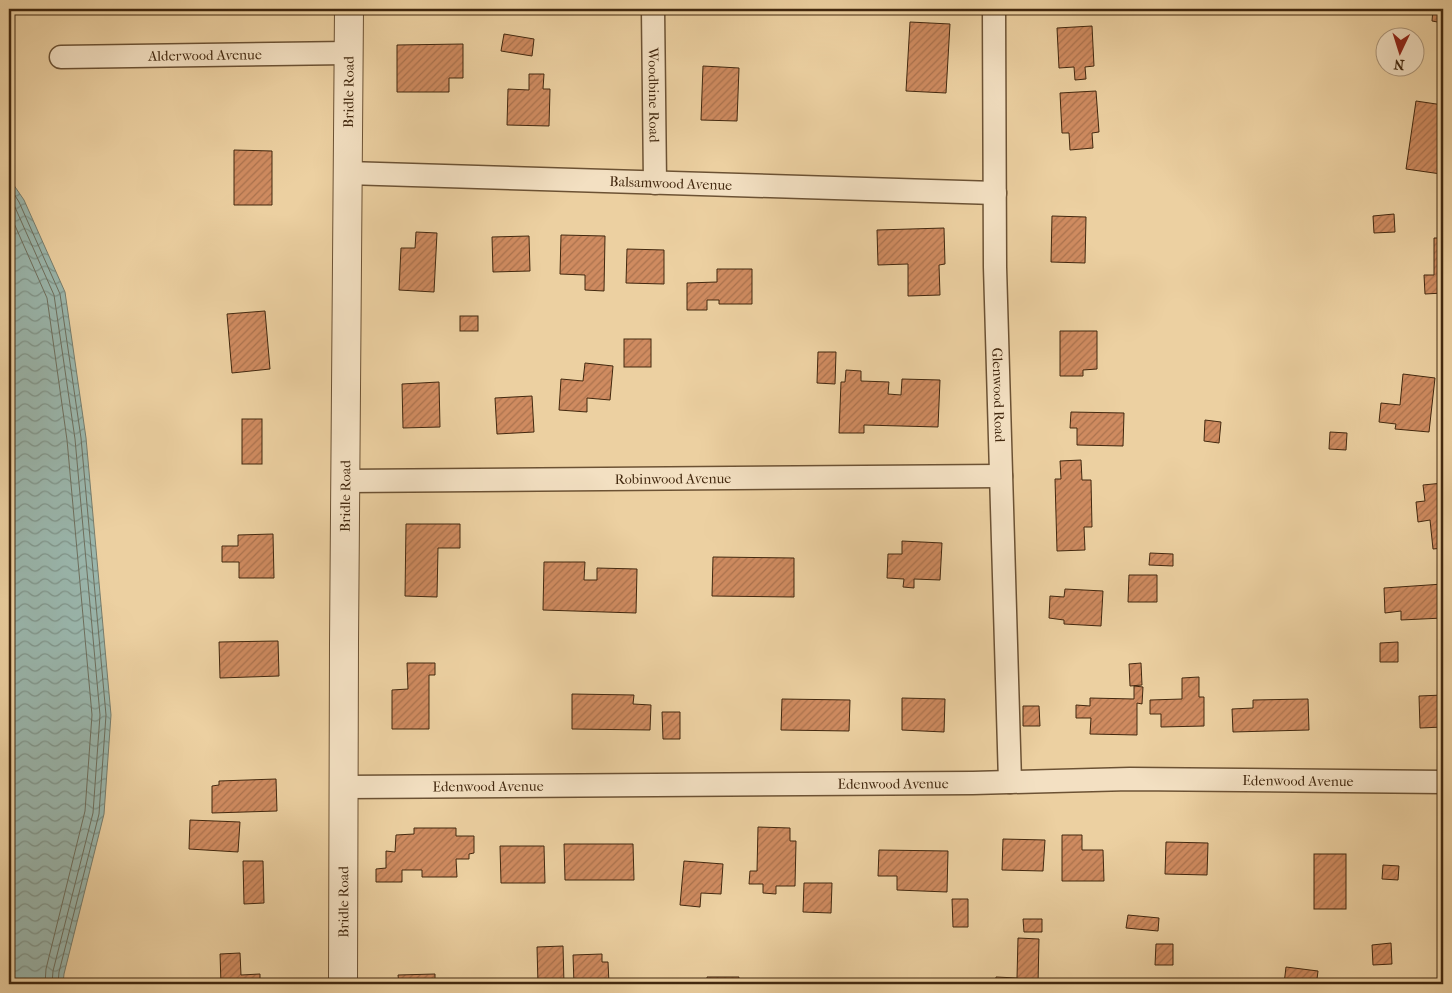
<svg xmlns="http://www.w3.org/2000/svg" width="1452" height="993" font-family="'IM FELL French Canon',serif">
	<defs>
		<pattern id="water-waves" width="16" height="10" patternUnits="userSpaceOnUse" patternTransform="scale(1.25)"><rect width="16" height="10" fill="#9ab6ac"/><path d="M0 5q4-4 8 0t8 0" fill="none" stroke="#7f948a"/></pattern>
		<pattern id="building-hatch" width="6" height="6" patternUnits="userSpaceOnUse" patternTransform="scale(1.25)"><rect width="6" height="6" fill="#cf8b60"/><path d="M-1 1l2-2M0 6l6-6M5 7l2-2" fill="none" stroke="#aa724e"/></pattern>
	</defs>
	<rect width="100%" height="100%" fill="#ecd0a1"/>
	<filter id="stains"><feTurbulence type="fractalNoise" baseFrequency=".004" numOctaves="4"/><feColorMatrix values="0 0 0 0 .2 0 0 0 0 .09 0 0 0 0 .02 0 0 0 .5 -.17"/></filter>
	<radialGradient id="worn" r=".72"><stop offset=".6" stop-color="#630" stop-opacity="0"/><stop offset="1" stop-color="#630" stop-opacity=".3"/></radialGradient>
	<!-- water -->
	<polygon fill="url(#water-waves)" stroke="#777d6d" points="9,178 24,200 65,292 86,438 111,715 104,814 64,974 63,984 9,984"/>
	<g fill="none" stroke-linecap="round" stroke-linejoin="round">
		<!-- shore -->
		<g stroke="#6e6f5e" stroke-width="1">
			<polyline points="9,186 19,202 60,294 81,438 106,715 99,814 59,972 58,984"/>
			<polyline points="9,198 14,205 54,295 75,439 100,715 93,813 53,971 52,984"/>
			<polyline points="9,212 47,298 67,440 92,715 85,811 46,969 45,984"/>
		</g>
	</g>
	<!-- building -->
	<g fill="url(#building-hatch)" stroke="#42280f">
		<polygon points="1433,9 1443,9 1443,23 1432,21"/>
		<polygon points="910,22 950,24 946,93 906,91"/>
		<polygon points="1092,26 1094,66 1085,67 1086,79 1075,80 1074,67 1059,68 1057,28"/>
		<polygon points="504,34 534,39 532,56 501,51"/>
		<polygon points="463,44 463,78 449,78 449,92 397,92 397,45"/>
		<polygon points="703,66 739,68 737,121 701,120"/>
		<polygon points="529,74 544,74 543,89 550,89 549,126 507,125 508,89 529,90"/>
		<polygon points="1096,91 1099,132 1092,133 1093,148 1070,150 1069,133 1062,133 1060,93"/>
		<polygon points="1416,101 1443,105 1443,157 1441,174 1406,169"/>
		<polygon points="234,150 272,151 272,205 234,205"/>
		<polygon points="1394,214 1395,232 1374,233 1373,216"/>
		<polygon points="1052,216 1086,217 1085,263 1051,262"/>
		<polygon points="944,228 945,264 939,265 940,295 908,296 908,264 878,265 877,230"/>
		<polygon points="416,232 437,233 434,292 399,290 401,248 415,248"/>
		<polygon points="561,235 605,236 604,291 585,290 585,275 560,274"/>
		<polygon points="529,236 530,271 493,272 492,237"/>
		<polygon points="1434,238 1443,238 1443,293 1425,294 1424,275 1434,275"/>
		<polygon points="627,249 664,250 664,284 626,283"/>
		<polygon points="717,269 752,269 752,304 719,304 719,300 707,300 707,310 687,310 687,283 717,282"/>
		<polygon points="265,311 270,369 232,373 227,314"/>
		<rect x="460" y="316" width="18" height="15"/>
		<polygon points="1060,331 1097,331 1097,369 1083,370 1083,376 1060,376"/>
		<rect x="624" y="339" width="27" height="28"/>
		<polygon points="818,352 836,352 835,384 817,383"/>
		<polygon points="585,363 613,366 610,400 587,398 587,412 559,410 561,379 583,381"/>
		<polygon points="846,370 861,371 861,381 889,382 888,394 901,395 902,379 940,380 938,427 864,425 864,433 839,433 841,382 845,382"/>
		<polygon points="1403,374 1435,378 1429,432 1395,429 1396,424 1379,422 1381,403 1400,405"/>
		<polygon points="439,382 440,427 403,428 402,384"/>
		<polygon points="532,396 534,432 497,434 495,398"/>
		<polygon points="1071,412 1124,413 1123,446 1077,445 1077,428 1070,428"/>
		<rect x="242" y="419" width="20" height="45"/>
		<polygon points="1205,420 1221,422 1219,443 1204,441"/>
		<polygon points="1330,432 1347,433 1346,450 1329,449"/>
		<polygon points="1081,460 1082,480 1091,480 1092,527 1084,527 1085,550 1057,551 1055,479 1061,479 1060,461"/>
		<polygon points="1443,483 1443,548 1433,549 1430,520 1418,522 1416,502 1425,501 1423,485"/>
		<polygon points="406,524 460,524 460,548 438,548 437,597 405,596"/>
		<polygon points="273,534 274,578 239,578 239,562 222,562 222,546 238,546 238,535"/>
		<polygon points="902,541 942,543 940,580 914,579 914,588 903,587 904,579 887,578 888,554 902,554"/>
		<polygon points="1150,553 1173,554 1173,566 1149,565"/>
		<polygon points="713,557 794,558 794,597 712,596"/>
		<polygon points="544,562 585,562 584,580 597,580 597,568 637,569 636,613 543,610"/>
		<polygon points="1129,575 1157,575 1157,602 1128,602"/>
		<polygon points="1443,584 1443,618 1401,620 1401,611 1385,613 1384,588"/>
		<polygon points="1065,589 1103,591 1101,626 1064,624 1064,620 1049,618 1050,596 1064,597"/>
		<polygon points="278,641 279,676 220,678 219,642"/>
		<polygon points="1398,642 1398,662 1380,662 1380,643"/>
		<polygon points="407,663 435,663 435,675 429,675 429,729 392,729 392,690 408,689"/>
		<polygon points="1141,663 1142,685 1130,686 1129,664"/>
		<polygon points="1199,677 1199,697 1204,697 1204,726 1161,727 1161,714 1150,714 1150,700 1182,699 1182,678"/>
		<polygon points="1134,686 1143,687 1142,704 1137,703 1137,735 1090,734 1091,718 1076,718 1076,705 1090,706 1090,698 1134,699"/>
		<polygon points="572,694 634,695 633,704 651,705 650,730 572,729"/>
		<polygon points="1443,695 1443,727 1420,728 1419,696"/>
		<polygon points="902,698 945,699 944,732 902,730"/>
		<polygon points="782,699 850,700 849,731 781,730"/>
		<polygon points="1308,699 1309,730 1233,732 1232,709 1253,708 1253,700"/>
		<polygon points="1023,706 1039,706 1040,726 1023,726"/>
		<polygon points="662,712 680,712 680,739 663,739"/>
		<polygon points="276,779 277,811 212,813 212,786 219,785 219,781"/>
		<polygon points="190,820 240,822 238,852 189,849"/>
		<polygon points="758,827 790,828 790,841 796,841 795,886 776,886 776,894 763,893 763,884 749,884 750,871 757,871"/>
		<polygon points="414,828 456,828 456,836 474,836 474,853 469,854 469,859 456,859 457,877 422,877 422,870 402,870 402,882 376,882 376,869 386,868 386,851 395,852 396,835 414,834"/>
		<polygon points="1062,835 1082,835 1082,850 1103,850 1104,881 1062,881"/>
		<polygon points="1003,839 1045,840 1043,871 1002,870"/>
		<polygon points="1166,842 1208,843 1207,875 1165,874"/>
		<polygon points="564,844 633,844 634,880 565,880"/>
		<polygon points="500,846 544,846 545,883 501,883"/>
		<polygon points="879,850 948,851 947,892 897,890 897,876 878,876"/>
		<rect x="1314" y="854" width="32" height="55"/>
		<polygon points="243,861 263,861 264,903 244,904"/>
		<polygon points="684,861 723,864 721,894 701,893 700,907 680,905"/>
		<polygon points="1383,865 1399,866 1398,880 1382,879"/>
		<polygon points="804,883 832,883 831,913 803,912"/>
		<polygon points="952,899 968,899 968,927 953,927"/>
		<polygon points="1128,915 1159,918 1158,931 1126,928"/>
		<polygon points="1023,919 1042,919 1042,932 1024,932"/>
		<polygon points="1018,938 1039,939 1038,984 995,984 996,977 1017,978"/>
		<polygon points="1391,943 1392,964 1373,965 1372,945"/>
		<polygon points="1156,944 1173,944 1173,965 1155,965"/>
		<polygon points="563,946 564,984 538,984 537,947"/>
		<polygon points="240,953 241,975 260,974 260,984 221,984 220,954"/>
		<polygon points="602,954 602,962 608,962 609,984 574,984 573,955"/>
		<polygon points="1286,967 1318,971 1317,979 1373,984 1284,984"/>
		<polygon points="435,974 435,984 399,984 398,975"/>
		<polygon points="707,977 739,977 738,984 707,984"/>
	</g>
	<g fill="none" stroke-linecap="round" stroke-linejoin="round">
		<defs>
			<g id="minor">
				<path id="s1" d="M 653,9 L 655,183"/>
				<path id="s2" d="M 994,9 L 995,267 L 1010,782"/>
				<path id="s3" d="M 61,57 L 348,53"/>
				<path id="s4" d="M 347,173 L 995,193"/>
				<path id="s5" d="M 345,481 L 1001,476"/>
				<path id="s6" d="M 343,787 L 973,783 L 1130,779 L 1443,782"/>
			</g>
			<g id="tertiary">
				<path id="s7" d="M 343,984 L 344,643 L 349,9"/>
			</g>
		</defs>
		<!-- minor casing -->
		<use href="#minor" stroke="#6c5234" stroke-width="25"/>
		<!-- tertiary casing -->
		<use href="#tertiary" stroke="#6c5234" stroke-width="30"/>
		<!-- minor -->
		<use href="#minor" stroke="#f3e0c2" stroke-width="22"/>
		<!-- tertiary -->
		<use href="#tertiary" stroke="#f3e0c2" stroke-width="28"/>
	</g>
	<g text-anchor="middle" stroke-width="5" stroke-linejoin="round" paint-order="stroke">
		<!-- street labels -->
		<g font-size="14" fill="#42280f" stroke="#f3e0c2">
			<text dy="5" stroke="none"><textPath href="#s3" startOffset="144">Alderwood Avenue</textPath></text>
			<text dy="5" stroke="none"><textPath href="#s7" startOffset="892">Bridle Road</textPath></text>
			<text dy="5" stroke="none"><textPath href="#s1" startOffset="86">Woodbine Road</textPath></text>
			<text dy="5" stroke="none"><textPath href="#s4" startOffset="324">Balsamwood Avenue</textPath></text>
			<text dy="5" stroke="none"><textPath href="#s2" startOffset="386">Glenwood Road</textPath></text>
			<text dy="5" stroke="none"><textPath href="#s5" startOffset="328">Robinwood Avenue</textPath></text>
			<text dy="5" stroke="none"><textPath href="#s7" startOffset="488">Bridle Road</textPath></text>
			<text dy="5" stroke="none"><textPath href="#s6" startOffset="955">Edenwood Avenue</textPath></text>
			<text dy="5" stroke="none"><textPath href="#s6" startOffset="550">Edenwood Avenue</textPath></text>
			<text dy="5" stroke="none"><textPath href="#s6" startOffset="145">Edenwood Avenue</textPath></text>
			<text dy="5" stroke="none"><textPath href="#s7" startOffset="82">Bridle Road</textPath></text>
		</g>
	</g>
	<!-- margin -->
	<rect width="1452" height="993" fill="none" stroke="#ecd0a1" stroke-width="30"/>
	<rect x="10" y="10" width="1432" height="973" fill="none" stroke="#42280f" stroke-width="2.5"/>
	<rect x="15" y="15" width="1422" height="963" fill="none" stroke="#42280f"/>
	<!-- north arrow -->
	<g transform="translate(1400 52) rotate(184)"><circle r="24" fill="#f3e0c2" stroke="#ac967a"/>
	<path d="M0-4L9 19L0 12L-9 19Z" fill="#8f2418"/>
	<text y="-8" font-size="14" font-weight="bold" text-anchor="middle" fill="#42280f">N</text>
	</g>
	<rect width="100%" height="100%" filter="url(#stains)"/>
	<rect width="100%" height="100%" fill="url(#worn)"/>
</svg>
